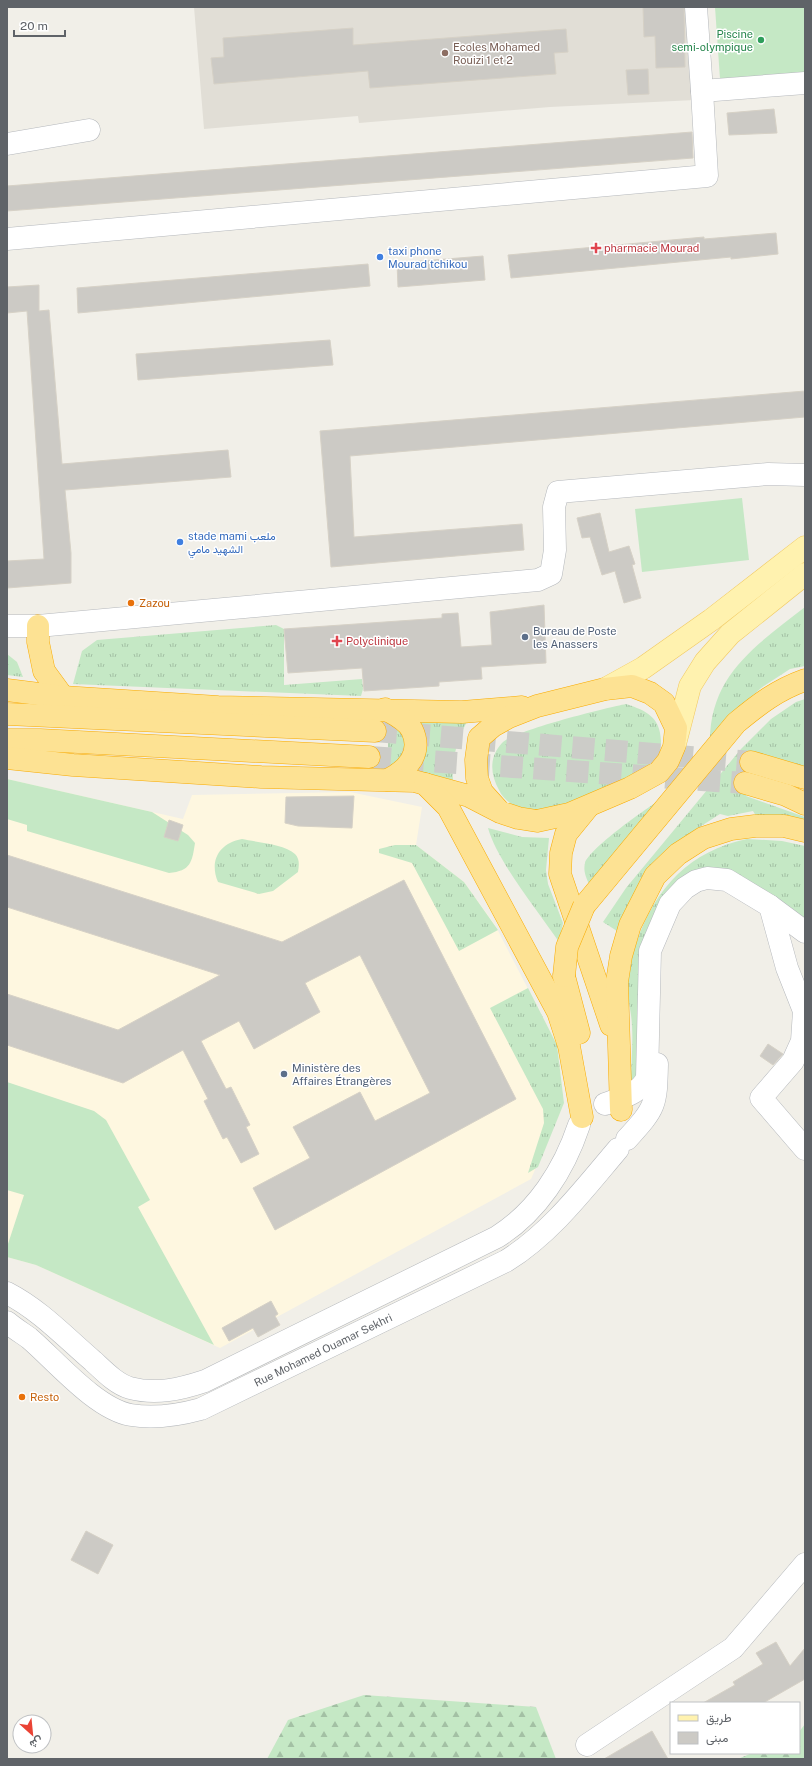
<svg xmlns="http://www.w3.org/2000/svg" width="812" height="1766" font-family="'Public Sans',Vazirmatn,sans-serif">
	<defs>
		<pattern id="grass-tufts" width="24" height="20" patternUnits="userSpaceOnUse"><rect width="24" height="20" fill="#c5e8c5"/><path d="M3 7l-1-3M5 7V3M7 7l1-3M15 17l-1-3M17 17v-4M19 17l1-3" fill="none" stroke="#a3c0a4"/></pattern>
		<pattern id="forest-firs" width="22" height="20" patternUnits="userSpaceOnUse"><rect width="22" height="20" fill="#c5e8c5"/><path d="M5 1l3.5 6h-7zM16 11l3.5 6h-7z" fill="#a3c0a4"/></pattern>
	</defs>
	<rect width="100%" height="100%" fill="#f1efe8"/>
	<!-- commercial -->
	<polygon fill="#fef7e0" points="7,779 183,819 192,795 350,792 422,807 416,845 464,882 495,925 557,1045 564,1103 531,1179 220,1348 36,1265 7,1257"/>
	<!-- education -->
	<polygon fill="#e1ded6" points="194,7 691,7 695,100 550,107 359,123 358,116 204,129"/>
	<!-- grass -->
	<g fill="url(#grass-tufts)">
		<path d="M 805,607 L 805,666 L 790,669 L 761,688 L 732,715 L 710,741 C 710,674 758,644 805,607 Z"/>
		<polygon points="276,625 284,629 284,685 362,679 363,689 361,696 73,684 82,651 97,640"/>
		<polygon points="7,654 17,662 23,677 7,675"/>
		<path d="M 805,699 L 805,768 L 758,754 L 746,796 L 805,817 L 805,821 L 756,816 L 753,811 L 728,816 L 720,814 C 697,829 666,847 650,869 C 635,888 626,909 617,931 L 603,922 L 626,888 L 741,749 L 771,719 L 796,702 Z"/>
		<path d="M 626,704 C 647,711 660,717 661,741 C 661,752 656,761 648,768 C 622,780 596,791 570,802 C 563,805 553,812 545,812 C 527,812 507,807 499,790 C 490,774 489,757 502,743 C 513,731 605,708 626,704 Z"/>
		<path d="M 412,720 L 468,720 C 458,738 451,759 453,780 L 411,771 Z"/>
		<polygon points="389,721 401,728 408,751 387,770"/>
		<path d="M 660,800 L 589,884 C 586,877 583,871 585,863 C 589,849 645,809 660,800 Z"/>
		<path d="M 488,828 L 522,837 L 549,838 L 546,870 L 548,884 L 563,923 L 559,942 C 538,911 497,861 488,828 Z"/>
		<path d="M 242,839 C 255,842 285,844 295,854 C 300,859 299,866 298,872 L 273,891 L 259,894 L 218,882 C 209,861 219,843 242,839 Z"/>
		<path d="M 747,839 L 782,841 L 805,846 L 805,919 L 754,885 L 668,892 L 646,1064 L 631,1083 C 631,1061 634,1037 631,1015 C 629,1000 625,986 628,970 C 629,961 634,950 637,941 C 656,887 690,851 747,839 Z"/>
		<polygon points="395,845 416,845 464,882 498,930 459,951 412,863 379,853 379,849"/>
		<polygon points="528,988 557,1045 564,1103 538,1167 528,1173 544,1123 543,1109 490,1008"/>
	</g>
	<!-- forest -->
	<g fill="url(#forest-firs)">
		<polygon points="364,1695 536,1707 556,1759 267,1759 288,1720"/>
		<polygon points="805,1724 805,1759 738,1759 752,1753 799,1753 799,1732"/>
	</g>
	<!-- garden -->
	<g fill="#c5e8c5">
		<polygon points="715,7 805,7 805,73 720,79"/>
		<polygon points="742,498 749,560 642,572 635,509"/>
		<path d="M 7,779 L 152,812 L 188,835 L 195,843 C 192,862 191,871 169,873 L 27,831 L 27,825 L 7,819 Z"/>
		<polygon points="7,1082 94,1111 106,1120 150,1200 138,1207 214,1345 36,1265 7,1257 7,1247 24,1195 7,1190"/>
	</g>
	<!-- building -->
	<g fill="#cccac5" stroke="#d6d1c6">
		<polygon points="643,7 684,7 685,67 656,68 655,36 644,37"/>
		<polygon points="353,28 353,45 566,29 568,52 554,53 556,74 370,88 368,71 214,84 211,58 224,57 223,38"/>
		<polygon points="648,69 649,94 628,95 626,70"/>
		<polygon points="774,109 777,133 729,135 727,113"/>
		<polygon points="692,132 693,158 7,211 7,186"/>
		<polygon points="776,233 778,254 731,259 731,257 511,278 508,255 704,237 704,239"/>
		<polygon points="483,256 485,280 398,287 397,263"/>
		<polygon points="368,264 370,286 78,313 77,288"/>
		<polygon points="39,285 39,311 49,310 62,464 228,450 231,477 65,490 71,553 71,583 7,588 7,561 44,559 27,311 7,313 7,287"/>
		<polygon points="330,340 333,365 138,380 136,354"/>
		<polygon points="805,391 805,417 350,456 354,537 522,524 524,550 331,567 320,431"/>
		<polygon points="600,513 609,552 629,546 635,564 632,565 641,598 624,603 615,571 602,575 590,537 582,538 577,518"/>
		<polygon points="544,605 546,663 481,667 482,679 439,682 439,686 364,691 362,668 288,673 284,629 442,618 442,614 458,613 461,647 492,645 490,612"/>
		<polygon points="354,796 352,828 298,826 285,823 286,797"/>
		<polygon points="169,820 183,825 178,841 164,837"/>
		<polygon points="7,855 282,942 404,880 516,1099 275,1230 253,1188 310,1158 293,1127 360,1092 375,1121 430,1093 360,955 305,983 320,1012 254,1049 239,1021 201,1041 226,1089 231,1087 250,1125 246,1127 259,1154 241,1163 227,1137 223,1139 204,1101 208,1099 183,1050 123,1083 7,1045 7,994 118,1030 220,975 7,907"/>
		<polygon points="768,1044 783,1054 773,1065 760,1056"/>
		<polygon points="271,1301 278,1314 275,1316 280,1325 258,1337 253,1328 229,1341 222,1328"/>
		<polygon points="86,1531 113,1545 98,1574 71,1560"/>
		<polygon points="776,1642 790,1666 805,1648 805,1679 763,1703 703,1703 735,1685 733,1682 763,1664 756,1653"/>
		<polygon points="652,1731 668,1759 604,1759"/>
	</g>
	<g fill="none" stroke-linecap="round" stroke-linejoin="round">
		<!-- highway-tunnel -->
		<g stroke="#ccccc8" stroke-width="22" stroke-dasharray="22 11" stroke-linecap="butt">
			<polyline points="375,731 751,762"/>
			<polyline points="369,757 745,783"/>
		</g>
		<defs>
			<g id="minor">
				<polyline points="696,7 702,91 805,83"/>
				<polyline points="7,144 89,130"/>
				<polyline points="7,239 707,176 702,91"/>
				<polyline points="7,626 38,626 538,580 551,574 555,550 554,507 558,492 768,474 805,475"/>
				<polyline points="770,906 787,968 804,1011 802,1041 793,1061 761,1098 805,1149"/>
				<path d="M 605,1104 C 620,1098 640,1094 647,1078 L 650,951 L 670,904 L 685,888 L 696,881 L 707,878 L 727,880 L 770,906 L 805,932"/>
				<path d="M 627,1139 C 656,1107 656,1106 657,1064"/>
				<path d="M 7,1293 C 40,1310 65,1337 93,1361 C 104,1371 116,1384 130,1388 C 156,1395 181,1389 205,1381 L 497,1237 C 537,1212 564,1170 579,1125"/>
				<path d="M 7,1322 C 14,1328 22,1333 29,1338 C 56,1361 96,1409 131,1415 C 154,1419 179,1415 201,1409 L 506,1261 C 551,1233 584,1189 618,1149"/>
				<polyline points="587,1745 733,1648 805,1564"/>
			</g>
			<g id="major">
				<polyline points="605,689 643,668 711,620 805,547"/>
				<polyline points="675,744 690,686 705,662 730,634 805,574"/>
			</g>
			<g id="highway">
				<polyline points="38,626 38,642 44,671 63,697"/>
				<polyline points="7,690 63,697 218,707 462,712 522,707"/>
				<path d="M 385,709 C 394,714 407,720 412,730 C 423,753 407,770 388,780"/>
				<polyline points="7,714 375,731"/>
				<polyline points="7,740 40,740 369,757"/>
				<polyline points="7,758 73,765 261,777 414,781 469,796 500,812 518,818 537,821 569,814 630,788 659,772 668,761 674,747 676,728 664,703 650,693 632,686 605,689 537,706 509,717 493,726 479,738 476,760 477,778 482,792 500,812"/>
				<polyline points="751,762 805,778"/>
				<polyline points="745,783 786,795 805,804"/>
				<polyline points="425,784 448,807 558,1012 569,1046 582,1117"/>
				<polyline points="588,807 566,834 561,853 560,874 611,1025"/>
				<path d="M 584,906 L 736,723 C 759,704 777,690 805,680"/>
				<polyline points="564,976 579,1033"/>
				<polyline points="621,1110 617,982 621,956 630,925 655,876 678,854 703,838 731,829 755,826 784,826 805,831"/>
			</g>
		</defs>
		<!-- minor casing -->
		<use href="#minor" stroke="#b5b8bc" stroke-width="23"/>
		<!-- major casing -->
		<use href="#major" stroke="#f2c960" stroke-width="23"/>
		<!-- highway casing -->
		<use href="#highway" stroke="#f9ab00" stroke-width="23"/>
		<!-- minor -->
		<use href="#minor" stroke="#fff" stroke-width="22"/>
		<!-- major -->
		<use href="#major" stroke="#fff2af" stroke-width="22"/>
		<!-- highway -->
		<use href="#highway" stroke="#fde293" stroke-width="22"/>
		<defs>
			<polyline id="highway-bridge" points="564,976 567,947 584,906"/>
		</defs>
		<!-- highway-bridge casing -->
		<use href="#highway-bridge" stroke="#f9ab00" stroke-width="23" stroke-linecap="butt"/>
		<!-- highway-bridge -->
		<use href="#highway-bridge" stroke="#fde293" stroke-width="22"/>
	</g>
	<!-- markers -->
	<circle fill="#2e9e5b" stroke="#fff" stroke-width="1.5" cx="761" cy="40" r="4"/>
	<circle fill="#8d6e63" stroke="#fff" stroke-width="1.5" cx="445" cy="53" r="4"/>
	<g fill="#e0444e" stroke="#fff" stroke-width="1.5">
		<path d="M594 242h4v4h4v4h-4v4h-4v-4h-4v-4h4z"/>
		<path d="M335 635h4v4h4v4h-4v4h-4v-4h-4v-4h4z"/>
	</g>
	<g fill="#3f7fe0" stroke="#fff" stroke-width="1.5">
		<circle cx="380" cy="257" r="4"/>
		<circle cx="180" cy="542" r="4"/>
	</g>
	<g fill="#e8710a" stroke="#fff" stroke-width="1.5">
		<circle cx="131" cy="603" r="4"/>
		<circle cx="22" cy="1397" r="4"/>
	</g>
	<g fill="#5c6f8a" stroke="#fff" stroke-width="1.5">
		<circle cx="525" cy="637" r="4"/>
		<circle cx="284" cy="1074" r="4"/>
	</g>
	<g text-anchor="middle" stroke-width="3" stroke-linejoin="round" paint-order="stroke">
		<!-- leisure labels -->
		<g font-size="11" fill="#27864d" stroke="#fff" text-anchor="end">
			<text x="753" y="38">Piscine<tspan x="753" dy="13">semi-olympique</tspan></text>
		</g>
		<!-- education labels -->
		<g font-size="11" fill="#785e54" stroke="#fff" text-anchor="start">
			<text x="453" y="51">Ecoles Mohamed<tspan x="453" dy="13">Rouizi 1 et 2</tspan></text>
		</g>
		<!-- health labels -->
		<g font-size="11" fill="#be3a42" stroke="#fff" text-anchor="start">
			<text x="604" y="252">pharmacie Mourad</text>
			<text x="346" y="645">Polyclinique</text>
		</g>
		<!-- shop labels -->
		<g font-size="11" fill="#366cbe" stroke="#fff" text-anchor="start">
			<text x="388" y="255">taxi phone<tspan x="388" dy="13">Mourad tchikou</tspan></text>
			<text x="188" y="540">stade mami ملعب<tspan x="188" dy="13">الشهيد مامي</tspan></text>
		</g>
		<!-- food labels -->
		<g font-size="11" fill="#c56008" stroke="#fff" text-anchor="start">
			<text x="139" y="607">Zazou</text>
			<text x="30" y="1401">Resto</text>
		</g>
		<!-- service labels -->
		<g font-size="11" fill="#4e5e75" stroke="#fff" text-anchor="start">
			<text x="533" y="635">Bureau de Poste<tspan x="533" dy="13">les Anassers</tspan></text>
			<text x="292" y="1072">Ministère des<tspan x="292" dy="13">Affaires Étrangères</tspan></text>
		</g>
		<!-- street labels -->
		<g font-size="11" fill="#5f6368" stroke="#fff">
			<text transform="translate(323 1350) rotate(-26)" y="4">Rue Mohamed Ouamar Sekhri</text>
		</g>
	</g>
	<!-- border -->
	<rect width="812" height="1766" fill="none" stroke="#5f6368" stroke-width="16"/>
	<!-- legend -->
	<rect x="670" y="1702" width="130" height="52" fill="#ffffff" stroke="#bfc1c3"/>
	<rect x="678" y="1715" width="20" height="6" fill="#fff2af" stroke="#bfc1c3"/>
	<text x="706" y="1722" font-size="12" fill="#5f6368">طريق</text>
	<rect x="678" y="1732" width="20" height="12" fill="#cccac5" stroke="#bfc1c3"/>
	<text x="706" y="1742" font-size="12" fill="#5f6368">مبنى</text>
	<!-- north arrow -->
	<g transform="translate(32 1734) rotate(153)"><circle r="19" fill="#ffffff" stroke="#bfc1c3"/>
	<path d="M0-3L7 15L0 10L-7 15Z" fill="#ea4335"/>
	<text y="-6" font-size="11" font-weight="bold" text-anchor="middle" fill="#5f6368">ش</text>
	</g>
	<!-- scale -->
	<path d="M14 30v6h51v-6" fill="none" stroke="#5f6368" stroke-width="2"/>
	<text x="20" y="30" font-size="12" fill="#5f6368" stroke="#ffffff" stroke-width="3" paint-order="stroke">20 m</text>
</svg>
